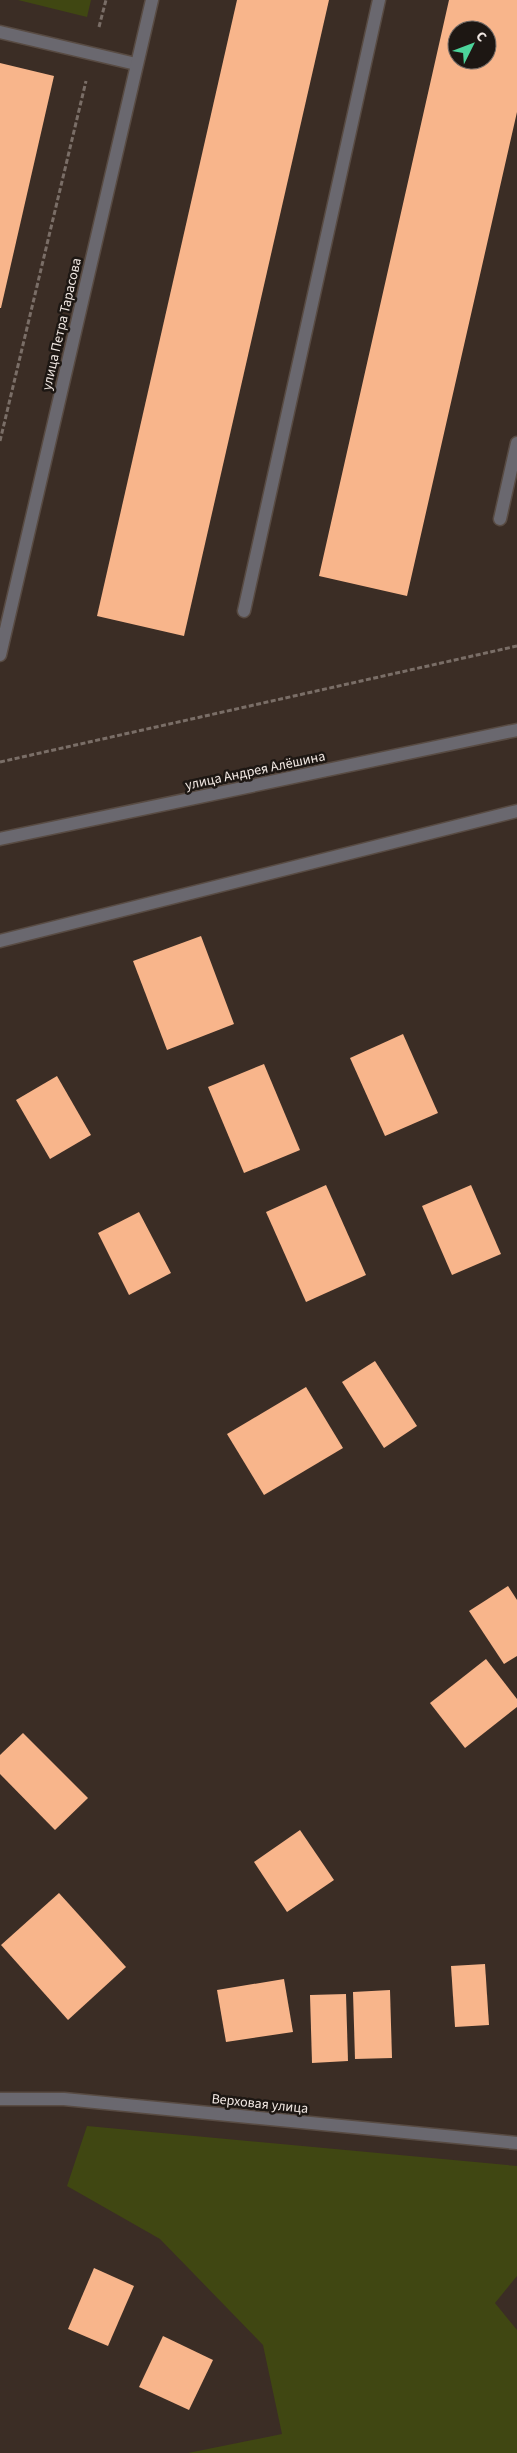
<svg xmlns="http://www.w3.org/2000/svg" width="517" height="2453" font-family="'Source Sans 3',sans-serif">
	<rect width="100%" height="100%" fill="#3b2d25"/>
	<!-- green -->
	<g fill="#404712">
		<polygon points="18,0 91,0 87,17"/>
		<polygon points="87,2126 517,2166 517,2276 495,2303 517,2330 517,2453 188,2453 282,2434 263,2345 160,2239 67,2186"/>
	</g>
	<!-- building -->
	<g fill="#f8b58b" fill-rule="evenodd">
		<polygon points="237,0 329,0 184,636 97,616"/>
		<path d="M 449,0 L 517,0 L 517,112 L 407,596 L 319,576 ZM 457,30 L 487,30 L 487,60 L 457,60 Z"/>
		<polygon points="0,63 54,76 1,308 0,308"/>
		<polygon points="201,936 234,1024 167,1050 133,961"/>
		<polygon points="403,1034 438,1113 385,1136 350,1058"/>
		<polygon points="264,1064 300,1150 244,1173 208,1087"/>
		<polygon points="57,1076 91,1135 50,1159 16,1100"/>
		<polygon points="326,1185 366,1275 306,1302 266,1212"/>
		<polygon points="471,1185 501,1254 452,1275 422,1206"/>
		<polygon points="139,1212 171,1273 129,1295 98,1233"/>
		<polygon points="375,1361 417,1426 384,1448 342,1382"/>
		<polygon points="306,1387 343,1448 264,1495 227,1434"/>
		<polygon points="508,1586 517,1600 517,1656 504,1664 469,1611"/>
		<polygon points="486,1659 517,1699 517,1707 465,1748 430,1703"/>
		<polygon points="23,1733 88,1798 55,1830 0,1774 0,1755"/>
		<polygon points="300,1830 334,1880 287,1912 254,1862"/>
		<polygon points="59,1893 126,1967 68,2020 1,1945"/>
		<polygon points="485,1964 489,2025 455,2027 451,1966"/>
		<polygon points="284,1979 293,2032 226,2042 217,1990"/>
		<polygon points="390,1990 392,2058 355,2059 353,1992"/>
		<polygon points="346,1994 348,2061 312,2063 310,1995"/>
		<polygon points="94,2268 134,2286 108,2346 68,2329"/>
		<polygon points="163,2336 213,2360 189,2410 139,2387"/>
	</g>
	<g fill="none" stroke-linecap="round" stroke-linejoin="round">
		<defs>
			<g id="service">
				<polyline points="500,519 517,443"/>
				<polyline points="244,611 379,0"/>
				<polyline points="0,941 517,811"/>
			</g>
			<g id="minor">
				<polyline points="0,32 136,64"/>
				<polyline points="0,655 152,0"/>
				<polyline points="0,2099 64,2099 517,2143"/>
			</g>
			<polyline id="tertiary" points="0,839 517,730"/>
		</defs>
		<!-- service casing -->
		<use href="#service" stroke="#584b43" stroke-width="15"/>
		<!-- minor casing -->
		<use href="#minor" stroke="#584b43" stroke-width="15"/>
		<!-- tertiary casing -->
		<use href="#tertiary" stroke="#584b43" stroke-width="15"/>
		<!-- path -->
		<g stroke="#7a6e67" stroke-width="3" stroke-dasharray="5 2.5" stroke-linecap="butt">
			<polyline points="99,27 106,0"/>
			<polyline points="0,441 86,81"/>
			<polyline points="0,762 517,646"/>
		</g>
		<!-- service -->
		<use href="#service" stroke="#6a686f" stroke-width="12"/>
		<!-- minor -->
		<use href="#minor" stroke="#6a686f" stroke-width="12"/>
		<!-- tertiary -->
		<use href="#tertiary" stroke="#6a686f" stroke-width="12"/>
	</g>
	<g text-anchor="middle" stroke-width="5" stroke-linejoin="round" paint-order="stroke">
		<!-- street labels -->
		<g font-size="14" fill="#f0e7e2" stroke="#1d1713">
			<text transform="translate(61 324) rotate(-77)" y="5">улица Петра Тарасова</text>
			<text transform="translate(255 770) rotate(-12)" y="5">улица Андрея Алёшина</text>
			<text transform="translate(260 2103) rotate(6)" y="5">Верховая улица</text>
		</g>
	</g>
	<!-- north arrow -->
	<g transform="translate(472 45) rotate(48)"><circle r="24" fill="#1d1713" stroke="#716a66"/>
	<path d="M0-4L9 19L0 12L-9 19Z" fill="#4cd49b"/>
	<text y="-8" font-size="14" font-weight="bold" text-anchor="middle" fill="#f0e7e2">С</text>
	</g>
</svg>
